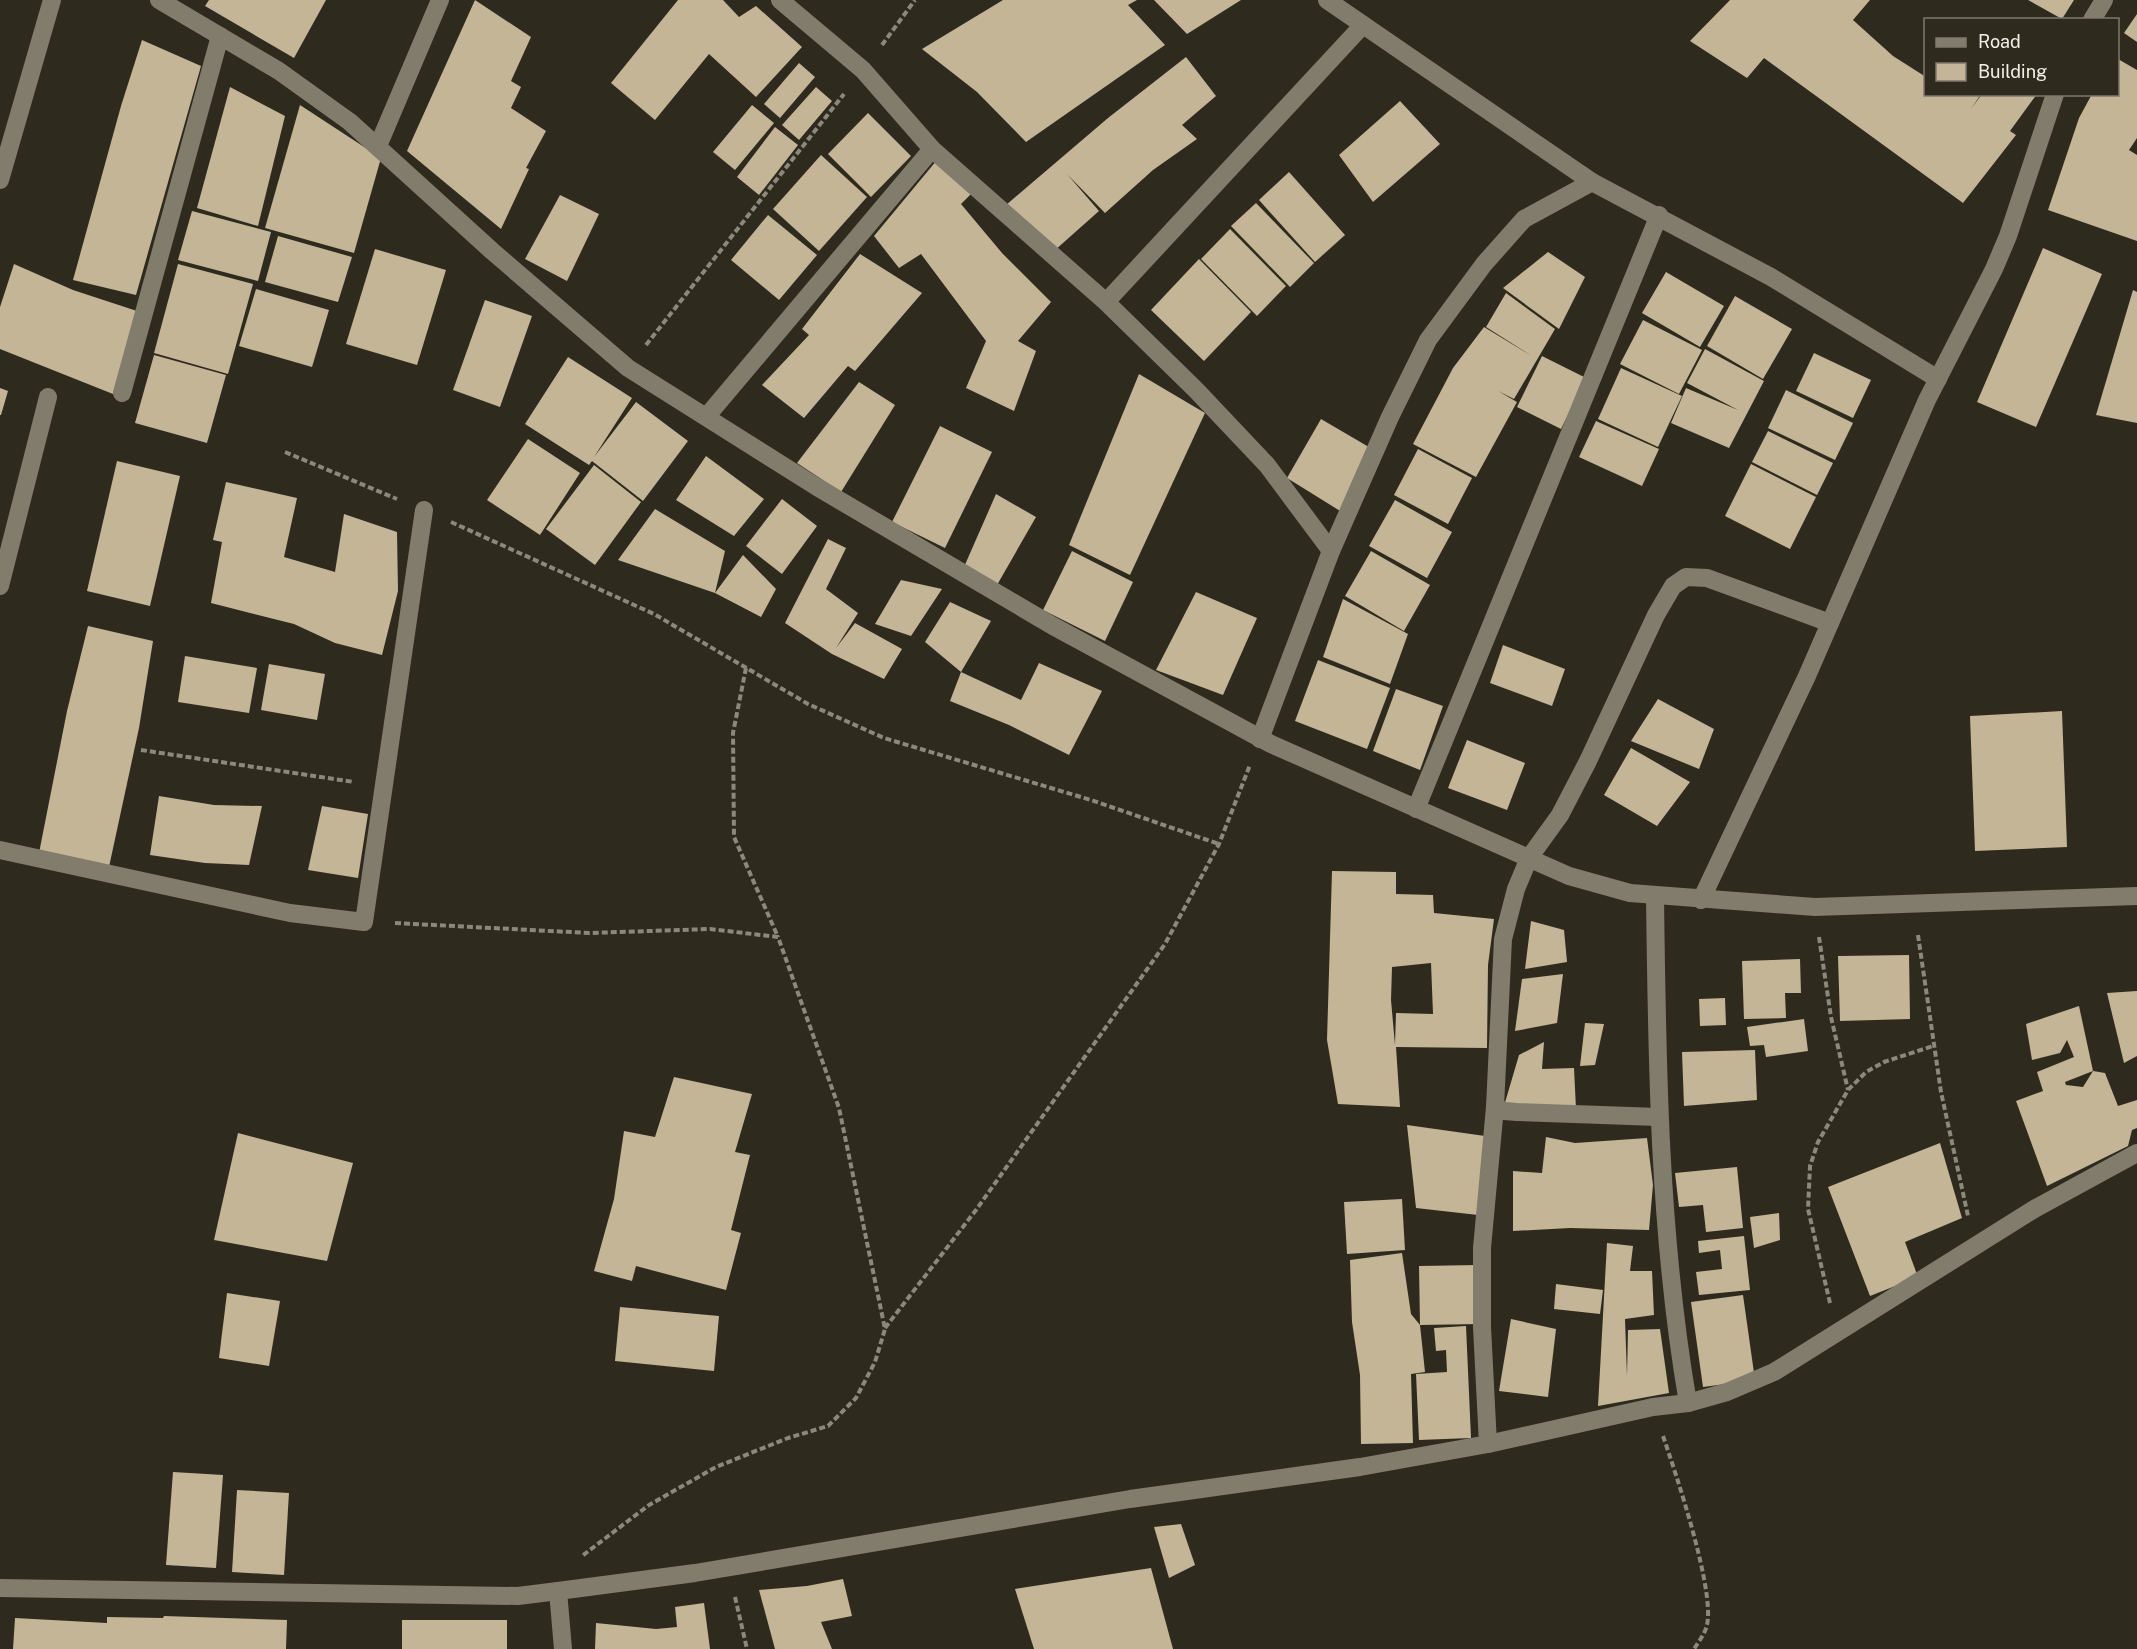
<svg xmlns="http://www.w3.org/2000/svg" width="2137" height="1649" font-family="'Public Sans',sans-serif">
	<rect width="100%" height="100%" fill="#2f2a1e"/>
	<!-- building -->
	<g fill="#c3b596" fill-rule="evenodd">
		<polygon points="209,0 326,0 294,58 205,6"/>
		<polygon points="475,0 531,37 511,81 521,87 511,108 546,131 526,168 529,169 501,229 407,151"/>
		<polygon points="678,0 723,0 739,17 756,6 802,47 756,97 709,54 655,120 611,83"/>
		<polygon points="1003,0 1137,0 1128,5 1165,45 1026,142 977,92 922,49"/>
		<polygon points="1154,0 1241,0 1187,34"/>
		<polygon points="1730,0 1870,0 1853,20 1893,56 1926,77 1926,94 1981,94 1971,109 1982,94 2037,94 2010,131 2016,135 1963,203 1764,58 1747,78 1690,41"/>
		<polygon points="2028,0 2074,0 2062,19"/>
		<polygon points="2137,14 2137,42 2124,33"/>
		<polygon points="142,40 201,66 136,295 73,280 121,106"/>
		<polygon points="1186,57 1216,96 1182,125 1197,139 1153,170 1105,213 1067,174 1099,211 1054,251 1006,205 1108,118"/>
		<polygon points="2118,59 2137,70 2137,138 2129,150 2137,155 2137,241 2048,210 2079,118 2092,94 2118,94"/>
		<polygon points="799,63 815,77 780,118 764,104"/>
		<polygon points="230,87 285,116 258,226 197,208"/>
		<polygon points="816,87 832,101 799,140 782,125"/>
		<polygon points="1400,101 1440,144 1373,202 1339,155"/>
		<polygon points="300,105 381,158 354,253 265,228"/>
		<polygon points="752,105 774,123 735,170 713,152"/>
		<polygon points="868,113 911,156 871,197 828,154"/>
		<polygon points="775,127 798,145 759,195 737,177"/>
		<polygon points="821,155 867,197 819,251 773,209"/>
		<polygon points="937,160 971,194 961,204 1002,253 1051,302 1018,341 1036,351 1014,411 966,388 986,341 921,254 899,268 874,236"/>
		<polygon points="1289,172 1345,235 1315,262 1259,200"/>
		<polygon points="560,195 599,214 567,281 525,259"/>
		<polygon points="1256,203 1314,263 1290,287 1231,226"/>
		<polygon points="192,211 271,232 258,281 178,260"/>
		<polygon points="768,215 817,255 779,300 731,260"/>
		<polygon points="1230,229 1286,286 1257,316 1201,259"/>
		<polygon points="278,236 352,257 338,302 265,282"/>
		<polygon points="2043,248 2102,274 2036,427 1977,402"/>
		<polygon points="375,249 446,270 417,365 346,344"/>
		<polygon points="1548,252 1585,277 1559,329 1503,288"/>
		<polygon points="860,254 922,293 855,371 848,366 804,418 762,385 809,335 802,329"/>
		<polygon points="1199,259 1251,312 1204,361 1151,310"/>
		<polygon points="14,264 73,290 137,311 113,394 0,349 0,307"/>
		<polygon points="178,264 253,284 228,374 154,353"/>
		<polygon points="1666,272 1724,306 1700,347 1642,313"/>
		<polygon points="256,289 329,310 312,367 239,346"/>
		<polygon points="2133,290 2137,292 2137,423 2096,415"/>
		<polygon points="1506,293 1555,329 1514,399 1498,391 1517,402 1476,477 1413,444 1453,368 1484,327 1532,356 1486,327"/>
		<polygon points="1735,296 1792,329 1763,379 1707,346"/>
		<polygon points="485,300 532,316 500,407 453,390"/>
		<polygon points="1643,320 1702,350 1679,394 1620,364"/>
		<polygon points="1705,349 1764,381 1729,448 1671,423 1686,388 1738,410 1687,383"/>
		<polygon points="1814,353 1871,380 1853,418 1796,391"/>
		<polygon points="154,355 226,375 207,443 135,423"/>
		<polygon points="1542,356 1586,378 1561,429 1517,407"/>
		<polygon points="568,357 632,398 594,457 636,402 688,441 643,501 592,461 589,465 525,424"/>
		<polygon points="1621,368 1682,396 1658,447 1598,419"/>
		<polygon points="1139,374 1205,413 1130,575 1069,545"/>
		<polygon points="859,382 895,405 841,492 797,463"/>
		<polygon points="0,388 8,391 1,415 0,415"/>
		<polygon points="1786,390 1853,423 1835,460 1768,428"/>
		<polygon points="1321,419 1374,450 1345,514 1287,478"/>
		<polygon points="1596,421 1659,449 1642,486 1579,457"/>
		<polygon points="940,426 992,452 945,548 892,522"/>
		<polygon points="1768,431 1833,463 1817,495 1752,462"/>
		<polygon points="528,439 580,473 540,535 487,500"/>
		<polygon points="1418,449 1472,478 1448,524 1394,495"/>
		<polygon points="706,456 764,499 734,536 676,500"/>
		<polygon points="117,461 180,476 150,606 87,591"/>
		<polygon points="1751,464 1816,497 1790,549 1725,516"/>
		<polygon points="594,465 641,502 595,565 546,529"/>
		<polygon points="226,482 297,498 284,557 335,572 344,514 397,532 398,591 382,655 335,643 294,624 211,603 222,542 213,540"/>
		<polygon points="996,494 1036,517 997,585 964,567"/>
		<polygon points="782,499 817,526 782,574 746,546"/>
		<polygon points="1395,500 1452,532 1427,578 1369,546"/>
		<polygon points="655,509 725,551 715,593 743,555 776,589 761,617 715,593 618,560"/>
		<polygon points="828,539 846,548 826,589 858,613 836,648 855,623 902,649 884,679 832,654 785,623"/>
		<polygon points="1072,551 1133,582 1105,641 1043,610"/>
		<polygon points="1371,551 1430,585 1404,631 1345,596"/>
		<polygon points="901,580 942,589 911,636 875,624"/>
		<polygon points="1196,592 1257,618 1223,695 1156,670"/>
		<polygon points="1343,599 1408,634 1390,684 1323,657"/>
		<polygon points="950,602 991,621 961,672 1021,700 1039,663 1102,691 1069,755 1009,725 950,701 961,672 925,642"/>
		<polygon points="88,626 153,641 139,728 109,867 39,853 67,711"/>
		<polygon points="1503,645 1565,669 1552,706 1490,683"/>
		<polygon points="185,656 257,668 249,713 178,702"/>
		<polygon points="1318,660 1390,688 1367,749 1295,721"/>
		<polygon points="269,664 325,674 317,720 261,710"/>
		<polygon points="1396,689 1443,706 1420,770 1373,751"/>
		<polygon points="1658,699 1714,729 1699,769 1631,741"/>
		<polygon points="2062,711 2067,847 1975,851 1970,716"/>
		<polygon points="1467,740 1525,763 1507,810 1448,788"/>
		<polygon points="1631,748 1690,782 1657,826 1604,795"/>
		<polygon points="159,796 214,805 262,806 249,865 205,863 150,855"/>
		<polygon points="322,806 368,814 358,878 308,870"/>
		<path d="M 1332,871 L 1396,872 L 1396,894 L 1433,895 L 1434,913 L 1494,919 L 1488,965 L 1487,1048 L 1396,1047 L 1400,1107 L 1338,1104 L 1327,1040 ZM 1431,963 L 1433,1014 L 1396,1013 L 1395,1045 L 1391,1000 L 1392,967 Z"/>
		<polygon points="1531,921 1564,930 1567,962 1525,969"/>
		<polygon points="1909,955 1910,1019 1840,1021 1838,956"/>
		<polygon points="1800,959 1801,993 1785,993 1786,1018 1744,1019 1742,961"/>
		<polygon points="1563,974 1557,1023 1515,1031 1522,979"/>
		<polygon points="2137,991 2137,1056 2124,1063 2107,993"/>
		<polygon points="1725,998 1726,1025 1700,1026 1699,999"/>
		<path d="M 2079,1006 L 2093,1071 L 2105,1073 L 2118,1106 L 2137,1100 L 2137,1128 L 2132,1130 L 2128,1146 L 2047,1186 L 2016,1101 L 2043,1091 L 2037,1072 L 2074,1057 L 2067,1040 L 2060,1053 L 2032,1060 L 2026,1024 ZM 2093,1071 L 2083,1087 L 2066,1085 L 2065,1082 Z"/>
		<polygon points="1804,1019 1808,1051 1766,1057 1764,1045 1750,1046 1747,1027"/>
		<polygon points="1585,1023 1604,1024 1595,1065 1580,1066"/>
		<polygon points="1544,1042 1542,1069 1574,1068 1576,1109 1504,1106 1519,1055"/>
		<polygon points="1755,1050 1757,1100 1684,1106 1682,1052"/>
		<polygon points="674,1077 752,1094 735,1152 750,1155 731,1230 741,1233 726,1290 636,1266 632,1281 594,1271 614,1199 624,1131 655,1137"/>
		<polygon points="1407,1125 1485,1136 1478,1215 1416,1208"/>
		<polygon points="238,1133 353,1163 327,1261 214,1240"/>
		<polygon points="1546,1137 1575,1143 1647,1138 1653,1185 1649,1230 1570,1228 1513,1231 1513,1171 1542,1173"/>
		<polygon points="1940,1143 1962,1218 1905,1242 1918,1277 1870,1296 1828,1187"/>
		<polygon points="1737,1167 1743,1228 1706,1232 1703,1205 1679,1207 1675,1173"/>
		<polygon points="1402,1199 1405,1250 1347,1254 1344,1202"/>
		<polygon points="1779,1213 1780,1240 1754,1248 1750,1217"/>
		<polygon points="1744,1236 1750,1290 1699,1295 1696,1272 1722,1269 1720,1250 1699,1253 1698,1241"/>
		<polygon points="1607,1243 1633,1246 1630,1271 1652,1271 1654,1315 1625,1319 1627,1376 1628,1330 1660,1329 1669,1393 1598,1406"/>
		<polygon points="1402,1253 1411,1314 1420,1325 1419,1266 1478,1265 1480,1324 1420,1325 1425,1372 1411,1374 1413,1443 1361,1444 1360,1375 1352,1322 1350,1260"/>
		<polygon points="1556,1284 1603,1290 1600,1314 1554,1309"/>
		<polygon points="227,1293 280,1301 269,1366 219,1358"/>
		<polygon points="1743,1295 1755,1380 1703,1387 1691,1302"/>
		<polygon points="620,1307 719,1316 714,1371 615,1361"/>
		<polygon points="1511,1319 1556,1329 1548,1397 1499,1391"/>
		<polygon points="1466,1326 1471,1438 1419,1440 1416,1374 1447,1372 1446,1350 1436,1351 1434,1328"/>
		<polygon points="173,1472 223,1475 216,1568 166,1565"/>
		<polygon points="237,1490 289,1493 284,1575 232,1572"/>
		<polygon points="1181,1524 1195,1565 1169,1578 1154,1527"/>
		<polygon points="1151,1568 1173,1649 1034,1649 1015,1589"/>
		<polygon points="843,1579 852,1616 821,1622 832,1649 775,1649 759,1590 807,1586"/>
		<polygon points="704,1603 710,1649 595,1649 596,1623 656,1629 677,1627 675,1607"/>
		<polygon points="164,1616 287,1620 286,1649 13,1649 15,1618 107,1623 107,1617 163,1618"/>
		<rect x="402" y="1620" width="105" height="29"/>
	</g>
	<g fill="none" stroke-linecap="round" stroke-linejoin="round">
		<!-- path -->
		<g stroke="#8c887e" stroke-width="4" stroke-dasharray="6 3" stroke-linecap="butt">
			<polyline points="882,45 915,0"/>
			<polyline points="646,345 844,94"/>
			<polyline points="285,452 397,499"/>
			<polyline points="451,522 654,614 808,704 884,738 1091,800 1219,844"/>
			<polyline points="746,668 733,733 734,837 778,937"/>
			<polyline points="141,750 354,782"/>
			<polyline points="395,923 589,933 710,929 778,937 839,1108 885,1329 875,1362 856,1398 828,1426 788,1438 716,1467 649,1505 582,1556"/>
			<polyline points="1918,935 1941,1092 1968,1216"/>
			<polyline points="1819,937 1831,1017 1848,1090"/>
			<polyline points="1830,1303 1808,1209 1810,1166 1818,1142 1848,1090 1866,1072 1884,1062 1933,1046"/>
			<polyline points="885,1328 976,1210 1165,944 1219,844 1250,765"/>
			<path d="M 1663,1436 C 1676,1474 1715,1590 1707,1625 C 1705,1634 1699,1641 1694,1649"/>
			<polyline points="735,1597 747,1649"/>
		</g>
		<!-- street -->
		<g stroke="#827c6d" stroke-width="18">
			<polyline points="159,0 279,71 350,122 492,251 628,368 817,487 1053,626 1271,744 1569,876 1630,893 1815,907 2137,896"/>
			<polyline points="780,0 863,70 932,149 1106,302 1196,390 1267,465 1331,551"/>
			<polyline points="1327,0 1592,182"/>
			<polyline points="2092,20 2104,0"/>
			<polyline points="378,146 440,0"/>
			<polyline points="0,180 52,0"/>
			<polyline points="1106,302 1363,25"/>
			<polyline points="122,393 220,36"/>
			<polyline points="707,416 932,149"/>
			<polyline points="0,586 48,397"/>
			<polyline points="1260,739 1331,551 1390,417 1428,340 1484,264 1524,219 1592,182 1771,277 1938,379"/>
			<polyline points="1416,809 1659,215"/>
			<polyline points="0,850 290,913 364,922 424,510"/>
			<path d="M 1655,896 C 1657,1066 1659,1235 1688,1403"/>
			<polyline points="1701,900 1807,676 1927,400 1994,269 2008,236 2055,94"/>
			<polyline points="1495,1107 1503,939 1516,889 1529,858 1560,815 1588,761 1656,615 1673,586 1686,577 1707,578 1830,623"/>
			<polyline points="1488,1444 1482,1327 1482,1248 1495,1107 1504,1111 1517,1112 1658,1117"/>
			<polyline points="0,1588 518,1596 558,1591 695,1573 1130,1499 1360,1467 1488,1444 1653,1407 1688,1403 1727,1392 1774,1372 2036,1208 2137,1153"/>
			<polyline points="558,1591 563,1649"/>
		</g>
	</g>
	<!-- legend -->
	<rect x="1924" y="18" width="195" height="78" fill="#2f2a1e" stroke="#7e796f" stroke-width="1.5"/>
	<rect x="1936" y="38" width="30" height="9" fill="#827c6d" stroke="#7e796f" stroke-width="1.5"/>
	<text x="1978" y="48" font-size="18" fill="#f4f0e8">Road</text>
	<rect x="1936" y="63" width="30" height="18" fill="#c3b596" stroke="#7e796f" stroke-width="1.5"/>
	<text x="1978" y="78" font-size="18" fill="#f4f0e8">Building</text>
</svg>
